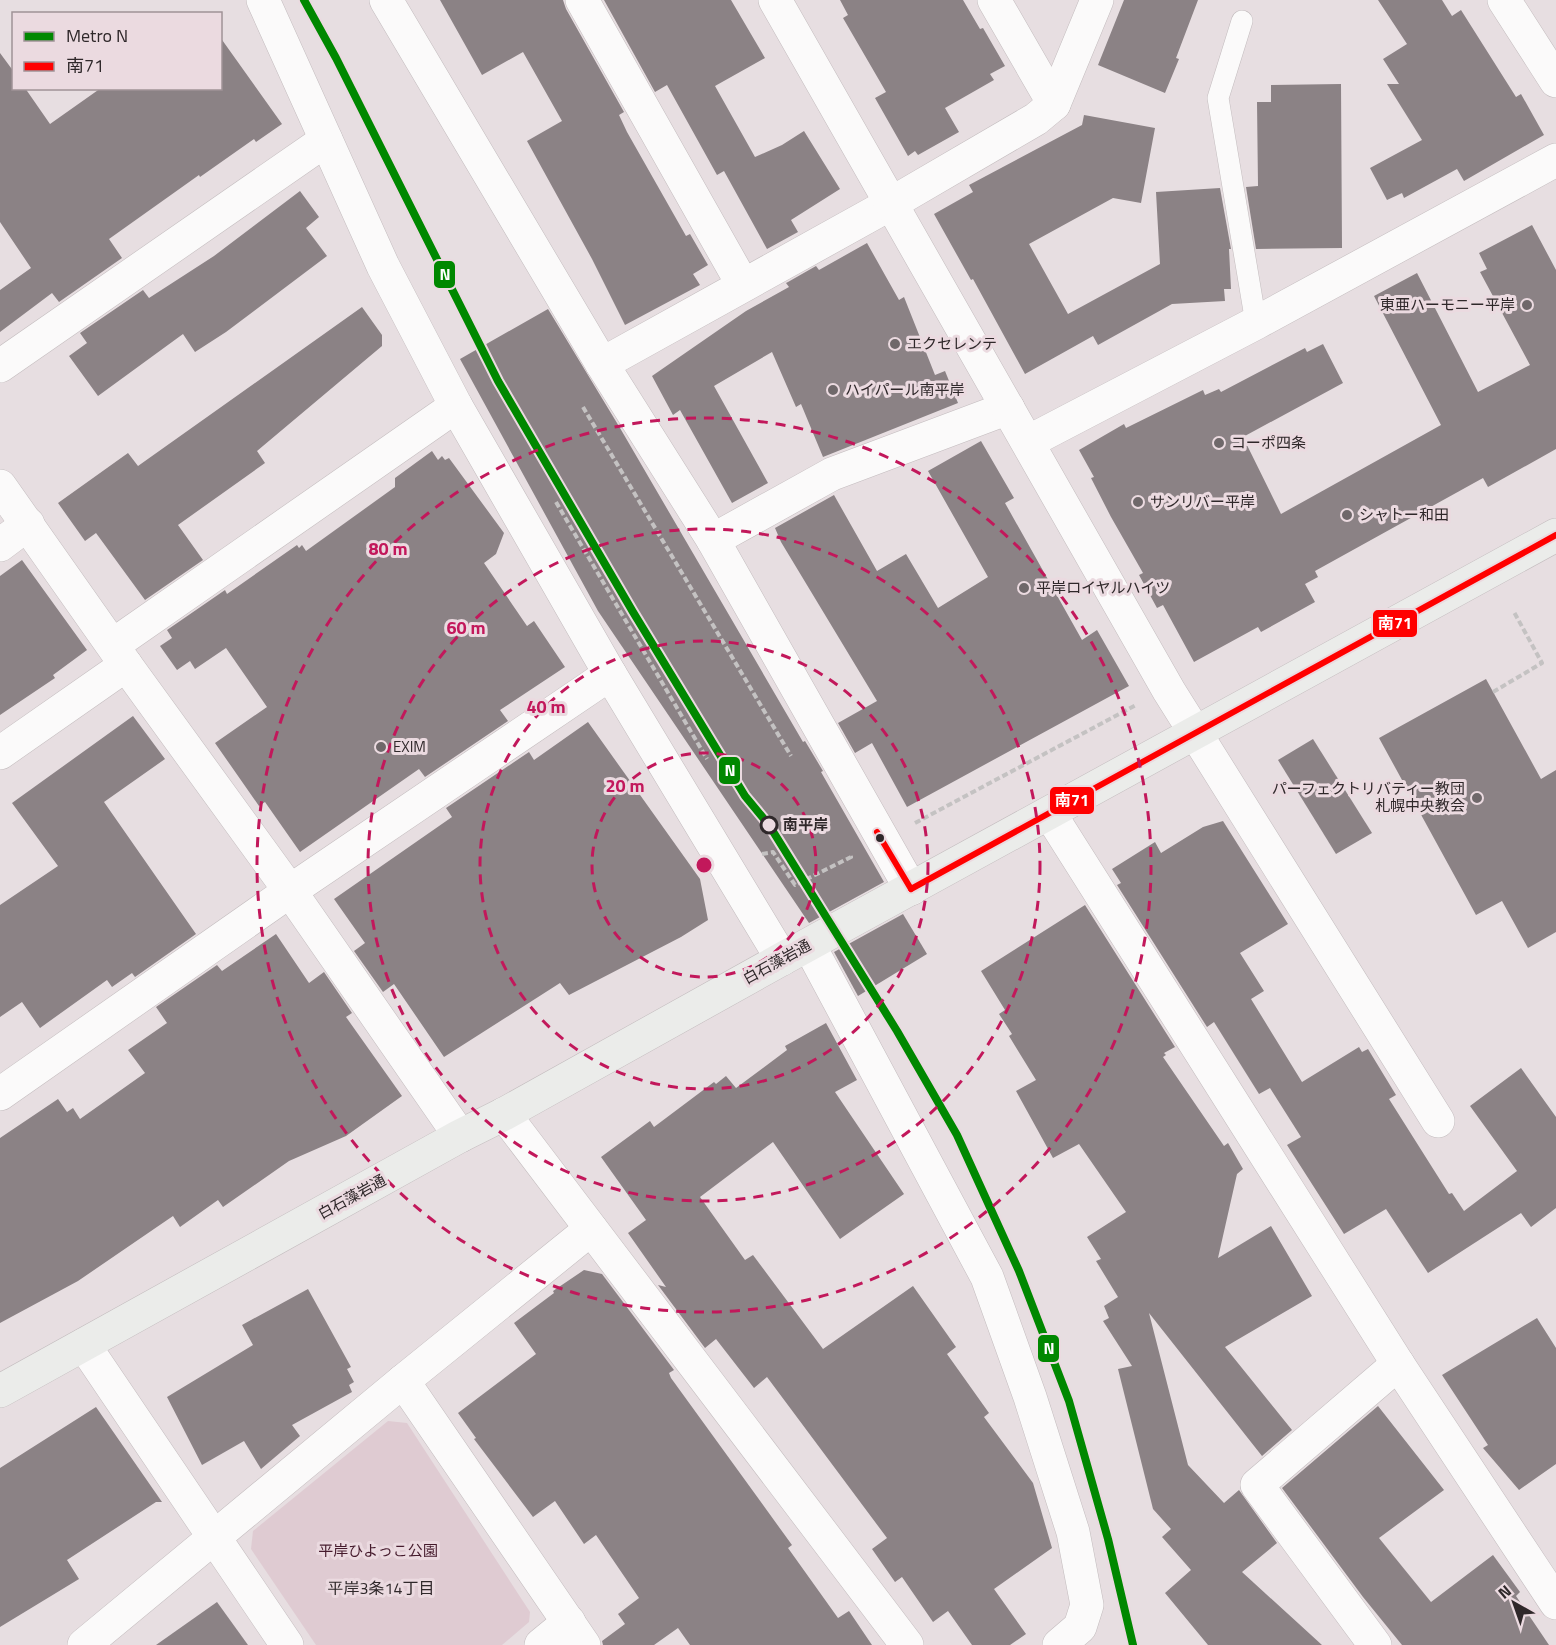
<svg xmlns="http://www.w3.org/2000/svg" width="1556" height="1645" font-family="'Titillium Web','Noto Sans JP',sans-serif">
	<rect width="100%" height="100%" fill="#e7dee1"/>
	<!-- green -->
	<polygon fill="#dfcbd2" points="388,1421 407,1423 530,1612 529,1622 502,1645 316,1645 251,1549 253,1531"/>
	<!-- building -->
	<g fill="#8b8285">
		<polygon points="440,0 563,0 566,9 624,112 619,115 627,132 686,236 690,234 708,265 693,274 700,285 625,325 592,259 527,141 562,121 523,52 482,75"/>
		<polygon points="604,0 731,0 765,58 715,86 755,157 782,145 804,131 840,189 791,220 798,232 767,249 724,171 717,175 667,85 655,92"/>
		<polygon points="840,0 963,0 980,29 983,28 1005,66 990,74 994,80 945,108 959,132 918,155 915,151 908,156 875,98 886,92 843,18 848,15"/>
		<polygon points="1124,0 1198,0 1176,58 1179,59 1165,93 1098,65"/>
		<polygon points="1378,0 1442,0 1452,16 1461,10 1516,97 1521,94 1544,135 1464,181 1457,169 1404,198 1402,193 1387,200 1370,168 1422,140 1387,84 1399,84 1383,59 1407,44"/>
		<polygon points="220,37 282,124 256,142 254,139 200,177 199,175 109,239 122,258 59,302 52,293 0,332 0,290 31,268 0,222 0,53 14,72 14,88 25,88 50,124 101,88 220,88"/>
		<polygon points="1341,84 1342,248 1256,249 1246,187 1258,186 1257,102 1271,102 1271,85"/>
		<polygon points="1084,115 1155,128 1141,203 1113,198 1029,244 1068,314 1160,264 1156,192 1220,188 1231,249 1229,249 1231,289 1224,289 1225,301 1172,304 1098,345 1093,336 1025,374 973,279 971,280 934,214 973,192 969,185 1082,125"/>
		<polygon points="300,191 319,217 306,228 327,256 226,332 195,352 183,334 98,396 69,356 87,343 80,333 143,290 149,298 214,256"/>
		<polygon points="1532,225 1556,270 1556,449 1488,487 1483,478 1315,571 1318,577 1305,584 1315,602 1261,632 1258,627 1194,662 1163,605 1157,608 1139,575 1143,573 1111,517 1091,478 1094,477 1079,450 1124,424 1126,428 1203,390 1205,395 1219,389 1221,392 1305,348 1307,352 1323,344 1343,383 1243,437 1281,514 1441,425 1374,296 1417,273 1478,392 1530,365 1480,272 1487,269 1479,253"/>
		<polygon points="867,243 899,300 904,297 935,375 945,371 958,403 823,457 801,404 796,407 772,352 714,386 768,483 732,503 680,410 673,415 652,376 746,311 789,287 786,283 788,282 816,266 819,270"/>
		<polygon points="362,307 382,335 382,346 257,451 265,463 178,525 203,560 145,600 96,533 85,541 58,503 128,453 138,466"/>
		<polygon points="548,309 620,428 803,742 805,741 823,771 821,772 884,882 809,923 598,611 460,359"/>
		<polygon points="981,441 1014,498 1005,503 1082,640 1097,630 1129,686 907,807 872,743 855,753 838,723 877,701 781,542 775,528 834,495 877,571 906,554 938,608 988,577 928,471"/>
		<polygon points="432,451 438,460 442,456 445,460 449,458 504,533 496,554 484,563 527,626 534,621 565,667 500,710 508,721 425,777 419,769 300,852 265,802 259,806 215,743 267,707 226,648 195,669 190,661 177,670 160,646 172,638 167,630 225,590 227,594 297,545 299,548 302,545 306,551 395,487 395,478"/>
		<polygon points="22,560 87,650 53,675 55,678 0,715 0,576"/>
		<polygon points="1486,679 1541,779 1556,770 1556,932 1528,948 1502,901 1476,915 1379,738"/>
		<polygon points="133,716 165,759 104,802 196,934 135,977 132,973 112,987 107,980 40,1028 22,1002 0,1017 0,905 58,866 12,803"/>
		<polygon points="588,722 700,879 708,920 681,937 569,995 560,983 444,1057 394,984 383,992 354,951 365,943 334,899 452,817 446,808 529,752 534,760"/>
		<polygon points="1313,739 1372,833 1336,854 1278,760"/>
		<polygon points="1223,821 1288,924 1240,953 1264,991 1251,999 1302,1082 1359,1047 1362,1052 1368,1049 1396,1095 1389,1099 1449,1194 1452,1193 1464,1211 1517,1171 1470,1106 1521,1068 1556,1117 1556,1208 1531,1227 1521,1213 1428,1273 1386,1209 1344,1234 1287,1145 1301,1137 1270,1088 1259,1094 1214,1022 1207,1027 1117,885 1121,883 1112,869 1155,842 1161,853 1203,827"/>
		<polygon points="1085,905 1175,1047 1164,1053 1166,1055 1163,1057 1224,1146 1228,1143 1243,1169 1237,1174 1218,1258 1271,1226 1312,1296 1225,1347 1292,1430 1262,1456 1149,1313 1188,1465 1224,1503 1239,1490 1277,1543 1242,1572 1322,1645 1208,1645 1165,1593 1191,1570 1162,1537 1171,1529 1153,1509 1118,1369 1132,1366 1103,1321 1109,1318 1104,1306 1118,1297 1096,1261 1101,1259 1087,1237 1126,1212 1079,1144 1053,1158 1016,1091 1036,1080 1009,1036 1012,1034 999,1014 1005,1010 981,971"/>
		<polygon points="903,914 927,954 858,996 834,952"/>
		<polygon points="276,934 309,983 324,972 352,1013 346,1017 402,1096 346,1136 289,1161 223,1207 218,1200 180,1227 173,1216 78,1281 0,1323 0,1138 58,1099 67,1112 73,1108 80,1119 145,1073 128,1050 167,1023 156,1007 217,965 222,971"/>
		<polygon points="826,1023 857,1080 835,1092 904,1194 840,1239 773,1142 700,1197 745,1260 753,1255 823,1349 913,1286 956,1347 947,1354 989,1413 984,1417 1033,1483 1052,1548 994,1589 1026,1634 1010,1645 972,1645 948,1611 933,1622 902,1577 895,1582 872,1549 887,1538 767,1377 754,1388 716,1339 705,1348 658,1285 666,1287 628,1233 646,1220 601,1157 650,1121 654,1127 714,1082 716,1084 726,1076 736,1088 787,1050 785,1046"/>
		<polygon points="584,1270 602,1274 674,1370 669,1373 671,1378 792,1545 788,1548 838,1618 849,1611 872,1645 690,1645 678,1628 654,1645 603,1645 602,1641 625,1624 618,1614 639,1598 596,1535 584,1544 555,1501 533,1517 474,1439 476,1438 458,1413 536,1354 514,1323 554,1293 553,1291"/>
		<polygon points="308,1289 351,1367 347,1369 354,1382 349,1385 352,1392 292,1425 300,1436 261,1469 244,1441 202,1465 167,1397 253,1345 242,1325"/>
		<polygon points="1537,1318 1556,1348 1556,1464 1519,1490 1483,1448 1488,1445 1442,1375"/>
		<polygon points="1378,1406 1444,1490 1379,1538 1431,1602 1493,1555 1520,1592 1516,1596 1549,1645 1402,1645 1363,1597 1282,1488"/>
		<polygon points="96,1407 162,1502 156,1502 67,1560 79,1579 0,1627 0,1468"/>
		<polygon points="217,1602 248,1645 156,1645"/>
	</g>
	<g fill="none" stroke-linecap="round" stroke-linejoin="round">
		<defs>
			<polyline id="service" points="1242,21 1218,98 1256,323"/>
			<g id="minor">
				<polyline points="263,0 383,266 456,406 610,674 782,959"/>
				<polyline points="386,0 602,364 713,540 911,889"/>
				<polyline points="582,0 743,285"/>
				<polyline points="994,0 1054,104"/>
				<polyline points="1504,0 1556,81"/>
				<polyline points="602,364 892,203 1036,119 1054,104 1097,0"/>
				<polyline points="0,366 326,140"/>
				<polyline points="1028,442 1256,323 1556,160"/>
				<polyline points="0,486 126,665 290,891 460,1136"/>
				<polyline points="713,540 832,474 1008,408"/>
				<polyline points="0,545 28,524"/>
				<polyline points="113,645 456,406"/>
				<polyline points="1196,734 1438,1121"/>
				<polyline points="0,753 126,665"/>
				<polyline points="1050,814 1398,1364 1556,1603"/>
				<polyline points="809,945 987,1277 1030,1397 1073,1532 1087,1605 1080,1627 1059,1645"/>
				<polyline points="0,1094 290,891 610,674"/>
				<polyline points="504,1114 907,1645"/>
				<polyline points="84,1345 287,1645"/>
				<polyline points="403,1381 584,1645"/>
				<polyline points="84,1645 403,1381 591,1229"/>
				<polyline points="541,1645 569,1622"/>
				<polyline points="1375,1645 1257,1485 1398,1364"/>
			</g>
			<polyline id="tertiary" points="775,0 1169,691 1196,734"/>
			<polyline id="secondary" points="0,1391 460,1136 504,1114 782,959 1556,535"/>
		</defs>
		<!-- service casing -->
		<use href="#service" stroke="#c3bcbe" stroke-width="22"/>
		<!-- minor casing -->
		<use href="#minor" stroke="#c3bcbe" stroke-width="34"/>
		<!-- tertiary casing -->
		<use href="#tertiary" stroke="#c3bcbe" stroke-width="34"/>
		<!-- secondary casing -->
		<use href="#secondary" stroke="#c3bcbe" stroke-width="34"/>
		<!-- path -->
		<g stroke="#c4c2c2" stroke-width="4" stroke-dasharray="6 3" stroke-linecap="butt">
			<polyline points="583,407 791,756"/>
			<polyline points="556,502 707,759"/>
			<polyline points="1493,692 1542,663 1514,612"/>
			<polyline points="915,823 1136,705"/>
			<polyline points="762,854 773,852 795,885 851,857 850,856"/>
		</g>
		<!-- service -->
		<use href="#service" stroke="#fbfafa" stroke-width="21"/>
		<!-- minor -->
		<use href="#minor" stroke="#fbfafa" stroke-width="33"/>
		<!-- tertiary -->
		<use href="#tertiary" stroke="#fbfafa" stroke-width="33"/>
		<!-- secondary -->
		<use href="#secondary" stroke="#ebecea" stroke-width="33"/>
		<defs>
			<g id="bus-1">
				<polyline points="877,832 911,889"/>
				<polyline points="911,889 1556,535"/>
			</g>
		</defs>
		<!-- bus-1 casing -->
		<use href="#bus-1" stroke="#ebdae0" stroke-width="10"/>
		<!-- bus-1 -->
		<use href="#bus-1" stroke="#f00" stroke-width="6"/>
		<defs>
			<polyline id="metro-1" points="304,0 336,58 498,381 633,612 745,796 769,825 897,1031 957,1135 1019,1271 1069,1401 1108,1539 1133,1645"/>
		</defs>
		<!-- metro-1 casing -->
		<use href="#metro-1" stroke="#ebdae0" stroke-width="12"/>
		<!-- metro-1 -->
		<use href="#metro-1" stroke="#080" stroke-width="8"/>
	</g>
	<!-- distance rings -->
	<g fill="none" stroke="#c2185b" stroke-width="3" stroke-dasharray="10 8">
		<circle cx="704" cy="865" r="112"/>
		<circle cx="704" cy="865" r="224"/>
		<circle cx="704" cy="865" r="336"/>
		<circle cx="704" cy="865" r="447"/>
	</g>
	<!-- markers -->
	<g fill="#6f686a" stroke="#ebdae0" stroke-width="2">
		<circle cx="1527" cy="305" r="6"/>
		<circle cx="895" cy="344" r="6"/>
		<circle cx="833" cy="390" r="6"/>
		<circle cx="1219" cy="443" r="6"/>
		<circle cx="1138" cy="502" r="6"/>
		<circle cx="1347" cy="515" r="6"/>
		<circle cx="1024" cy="588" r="6"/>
		<circle cx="381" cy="747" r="6"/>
		<circle cx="1477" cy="798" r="6"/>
	</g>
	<circle fill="#ebdae0" stroke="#2f282a" stroke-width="3" cx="769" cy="825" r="8"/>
	<circle fill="#2f282a" stroke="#ebdae0" stroke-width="2" cx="880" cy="838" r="5"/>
	<g text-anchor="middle" stroke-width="6" stroke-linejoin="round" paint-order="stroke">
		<!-- poi labels -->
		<g font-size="15" fill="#2f282a" stroke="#ebdae0" text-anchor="start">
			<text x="1515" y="310" text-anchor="end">東亜ハーモニー平岸</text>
			<text x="907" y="349">エクセレンテ</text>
			<text x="845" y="395">ハイパール南平岸</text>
			<text x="1231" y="448">コーポ四条</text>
			<text x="1150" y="507">サンリバー平岸</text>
			<text x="1359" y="520">シャトー和田</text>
			<text x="1036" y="593">平岸ロイヤルハイツ</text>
			<text x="393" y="752">EXIM</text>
			<text x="1465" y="794" text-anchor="end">パーフェクトリバティー教団<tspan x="1465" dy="17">札幌中央教会</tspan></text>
		</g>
		<!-- stop labels -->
		<g font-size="15" font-weight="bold" fill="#2f282a" stroke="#ebdae0" text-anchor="start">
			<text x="783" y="830">南平岸</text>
		</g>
		<!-- street labels -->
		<g font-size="15" fill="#2f282a" stroke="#ebdae0">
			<text transform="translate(777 962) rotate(-29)" y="5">白石藻岩通</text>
			<text transform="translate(352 1197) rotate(-29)" y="5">白石藻岩通</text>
		</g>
		<!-- park labels -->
		<g font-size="15" fill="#451a2c" stroke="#ebdae0">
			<text x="378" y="1556">平岸ひよっこ公園</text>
		</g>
		<!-- neighbourhood labels -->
		<g font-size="16" fill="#2f282a" stroke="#ebdae0">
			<text x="381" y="1594">平岸3条14丁目</text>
		</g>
	</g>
	<circle cx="704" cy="865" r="9" fill="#c2185b" stroke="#ebdae0" stroke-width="3"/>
	<g font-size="18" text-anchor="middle" font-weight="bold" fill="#c2185b" stroke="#ebdae0" stroke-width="6" stroke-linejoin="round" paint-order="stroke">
		<text x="388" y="555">80 m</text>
		<text x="466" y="634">60 m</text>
		<text x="546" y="713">40 m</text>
		<text x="625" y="792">20 m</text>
	</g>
	<g stroke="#ebdae0" stroke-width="2">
		<rect x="433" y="260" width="23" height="29" rx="6" fill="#080"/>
		<rect x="1372" y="609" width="46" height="29" rx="6" fill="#f00"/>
		<rect x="718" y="756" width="23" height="29" rx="6" fill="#080"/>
		<rect x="1049" y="786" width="46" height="29" rx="6" fill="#f00"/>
		<rect x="1037" y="1334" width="23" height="29" rx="6" fill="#080"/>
	</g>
	<g font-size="16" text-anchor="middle" font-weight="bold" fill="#fff">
		<text x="445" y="280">N</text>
		<text x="1395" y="629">南71</text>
		<text x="730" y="776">N</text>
		<text x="1072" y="806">南71</text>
		<text x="1049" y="1354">N</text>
	</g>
	<!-- legend -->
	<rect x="12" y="12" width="210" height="78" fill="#ebdae0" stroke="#a09397" stroke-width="1.5"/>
	<rect x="24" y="32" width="30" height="9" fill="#008800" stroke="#a09397" stroke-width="1.5"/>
	<text x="66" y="42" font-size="18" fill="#2f282a">Metro N</text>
	<rect x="24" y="62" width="30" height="9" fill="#ff0000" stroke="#a09397" stroke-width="1.5"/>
	<text x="66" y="72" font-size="18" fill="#2f282a">南71</text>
	<!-- north arrow -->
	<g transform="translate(1514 1603) rotate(320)" stroke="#ebdae0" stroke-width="4.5" paint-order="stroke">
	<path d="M0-4.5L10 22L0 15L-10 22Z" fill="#2f282a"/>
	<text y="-9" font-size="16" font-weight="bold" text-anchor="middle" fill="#2f282a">N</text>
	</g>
</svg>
